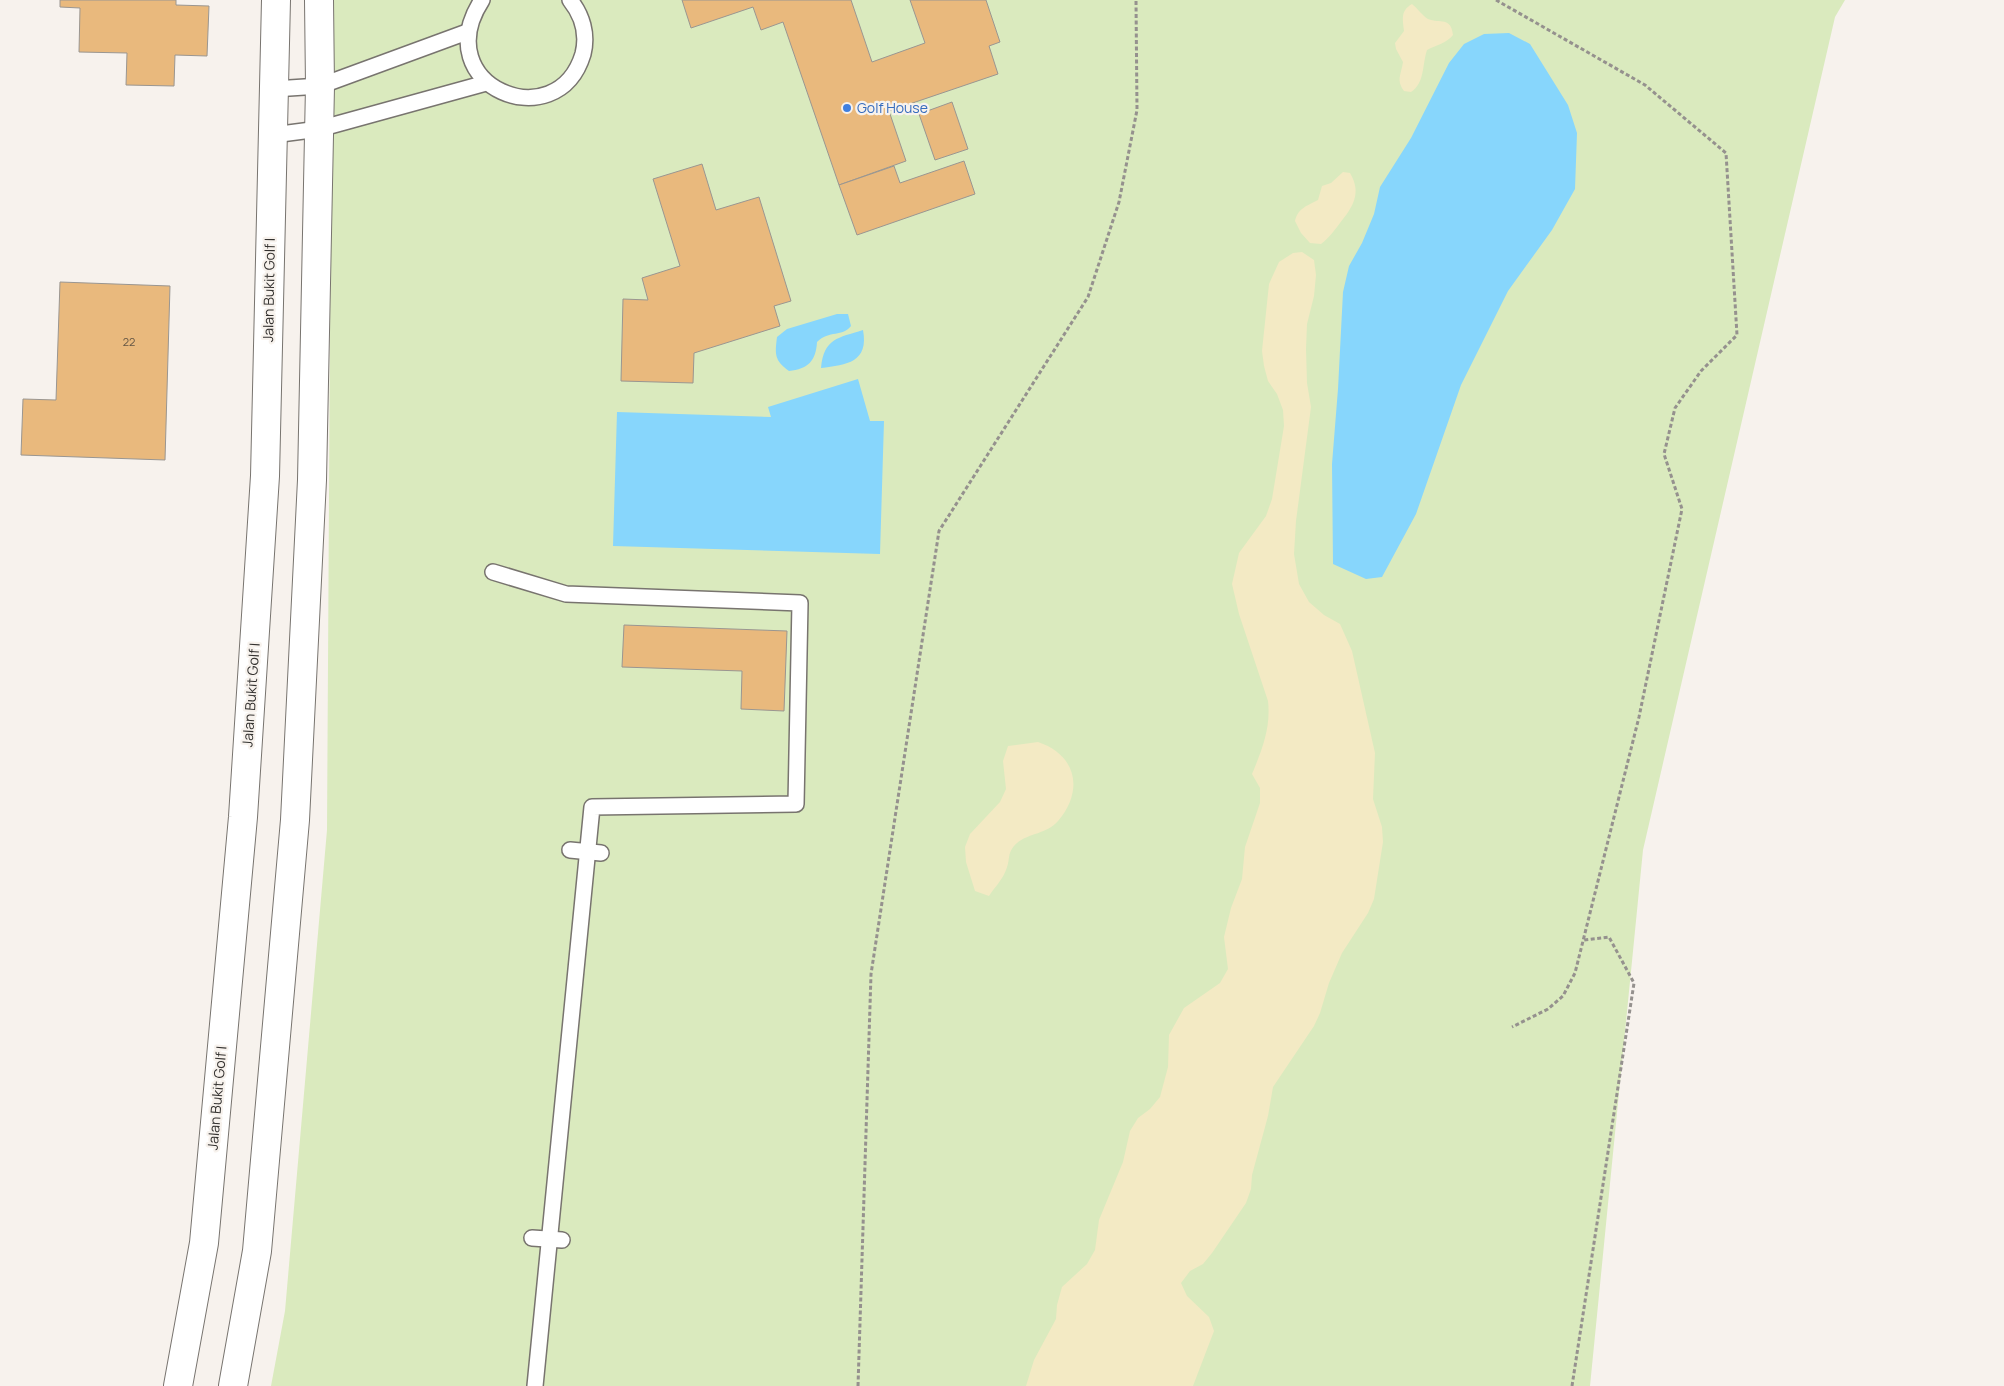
<svg xmlns="http://www.w3.org/2000/svg" width="2004" height="1386" viewBox="0 0 2004 1386" font-family="Manrope,sans-serif">
<style>
.green{fill:#daeabe}
.sand{fill:#f3eac4}
.water{fill:#87d6fc}
.building{fill:#e9b97d;stroke:#9a9691}
.lines{fill:none;stroke-linecap:round;stroke-linejoin:round}
.service-casing{stroke:#78746f;stroke-width:18}
.minor-casing{stroke:#78746f;stroke-width:30}
.path{stroke:#95918e;stroke-width:3;stroke-dasharray:4 2.5;stroke-linecap:butt}
.service{stroke:#fff;stroke-width:15}
.minor{stroke:#fff;stroke-width:28}
.shop-dot{fill:#3f7fe0;stroke:#f7f2ed;stroke-width:2}
.labels{text-anchor:middle;stroke-width:4.5;stroke-linejoin:round;paint-order:stroke}
.number-label{font-size:11px;fill:#615443}
.shop-label{font-size:14px;fill:#366cbe;stroke:#f7f2ed;text-anchor:start}
.street-label{font-size:14px;fill:#343230;stroke:#f7f2ed}
</style>
<rect width="100%" height="100%" fill="#f7f2ed"/>
<path class="green" d="M332 0H1845L1835 17 1643 850 1590 1386H271L285 1311 327 830Z"/>
<g class="sand">
<path d="M1412 4C1417 8 1423 16 1428 19 1440 24 1451 16 1453 35 1447 43 1436 45 1427 50 1422 65 1425 83 1411 92L1404 91C1396 80 1401 75 1403 62L1396 49 1395 43 1404 31C1403 19 1400 11 1412 4Z"/>
<path d="M1343 172 1350 173C1362 193 1353 207 1340 223 1334 231 1329 238 1321 244L1310 243 1301 233 1295 221C1298 208 1307 206 1318 200L1322 186 1331 183Z"/>
<path d="M1302 252 1314 260 1316 275 1314 296 1307 324 1306 349 1307 383 1311 407 1296 521 1294 554 1299 584 1309 602 1324 615 1340 624 1352 651 1375 753 1373 799 1382 827 1383 842 1374 899 1368 913 1342 953 1329 983 1320 1013 1314 1026 1273 1087 1268 1116 1252 1175 1251 1189 1246 1203 1212 1253 1203 1264 1190 1271 1181 1283 1187 1296 1209 1317 1214 1331 1193 1386H1026L1034 1360 1056 1319 1057 1305 1062 1287 1087 1264 1095 1250 1099 1220 1123 1162 1130 1131 1138 1118 1150 1109 1160 1097 1168 1067 1169 1035 1184 1008 1220 983 1228 969 1224 937 1231 908 1242 879 1245 847 1260 803V788L1252 774C1262 750 1271 728 1268 701L1239 614 1232 584 1239 553 1266 516 1272 499 1284 426 1283 410 1277 394 1268 381 1264 366 1262 351 1269 284 1279 262 1293 253Z"/>
<path d="M1038 742C1077 755 1084 791 1058 821 1047 834 1029 833 1017 843 1006 853 1011 859 1006 870 1003 879 994 888 989 896L975 891 966 862 965 847 970 834 1000 802 1006 789 1003 761 1008 746Z"/>
</g>
<g class="water">
<path d="M1509 33 1530 44 1568 105 1577 133 1575 189 1552 230 1508 291 1461 385 1416 514 1382 577 1366 579 1333 564 1332 464 1338 389 1343 292 1349 266 1362 243 1374 214 1380 187 1411 138 1449 63 1464 44 1484 34Z"/>
<path d="M837 314H848L851 326C843 337 829 330 817 342 816 361 808 369 789 371 774 360 775 354 777 337L787 329Z"/>
<path d="M863 330C869 362 847 365 821 368 824 338 838 338 863 330Z"/>
<path d="M858 379 870 421H884L880 554 613 546 617 412 771 417 768 407Z"/>
</g>
<g class="building">
<path d="M60 0H176V5L209 6 207 56 175 55 174 86 126 85 127 53 79 52 80 8 60 7Z"/>
<path d="M682 0H851L872 62 925 43 910 0H986L1000 42 989 46 998 74 889 111 906 161 839 185 783 22 761 30 753 7 691 28Z"/>
<path d="M952 102 968 149 935 160 919 114Z"/>
<path d="M964 161 975 194 857 235 839 185 894 166 900 183Z"/>
<path d="M702 164 716 210 759 197 791 301 774 306 780 326 694 353 693 383 621 381 623 299 648 300 642 278 680 266 653 179Z"/>
<path d="M60 282 170 286 165 460 21 455 23 399 56 400Z"/>
<path d="M624 625 787 631 784 711 741 709 742 671 622 667Z"/>
</g>
<g class="lines">
<g class="service-casing">
<g id="service">
<path d="M482 0C426 86 557 140 583 54 588 34 582 15 570 0"/>
<path d="M274 89 320 86 467 32"/>
<path d="M273 135 319 129 486 83"/>
<path d="M493 572 566 594 800 603 796 804 592 807 535 1386"/>
<path d="M570 850 601 853"/>
<path d="M532 1238 562 1240"/>
</g>
</g>
<g class="minor-casing">
<g id="minor">
<path d="M178 1386 204 1243 243 817 265 476 276 0"/>
<path d="M233 1386 257 1251 295 820 312 480 320 86 319 0"/>
</g>
</g>
<g class="path">
<path d="M1496 0 1645 85 1726 153 1737 335 1701 371 1675 408 1664 454 1682 509 1639 717 1575 973 1563 996 1548 1009 1512 1027"/>
<path d="M858 1386 871 974 939 531 1088 297 1119 202 1137 110 1136 0"/>
<path d="M1572 1386 1634 983 1609 937 1584 940"/>
</g>
<use href="#service" class="service"/>
<use href="#minor" class="minor"/>
</g>
<circle class="shop-dot" cx="847" cy="108" r="5"/>
<g class="labels">
<g class="number-label">
<text x="129" y="346">22</text>
</g>
<g class="shop-label">
<text x="857" y="113">Golf House</text>
</g>
<g class="street-label">
<text transform="translate(269 290) rotate(-89)" y="5">Jalan Bukit Golf I</text>
<text transform="translate(251 695) rotate(-86)" y="5">Jalan Bukit Golf I</text>
<text transform="translate(217 1098) rotate(-85)" y="5">Jalan Bukit Golf I</text>
</g>
</g>
</svg>
